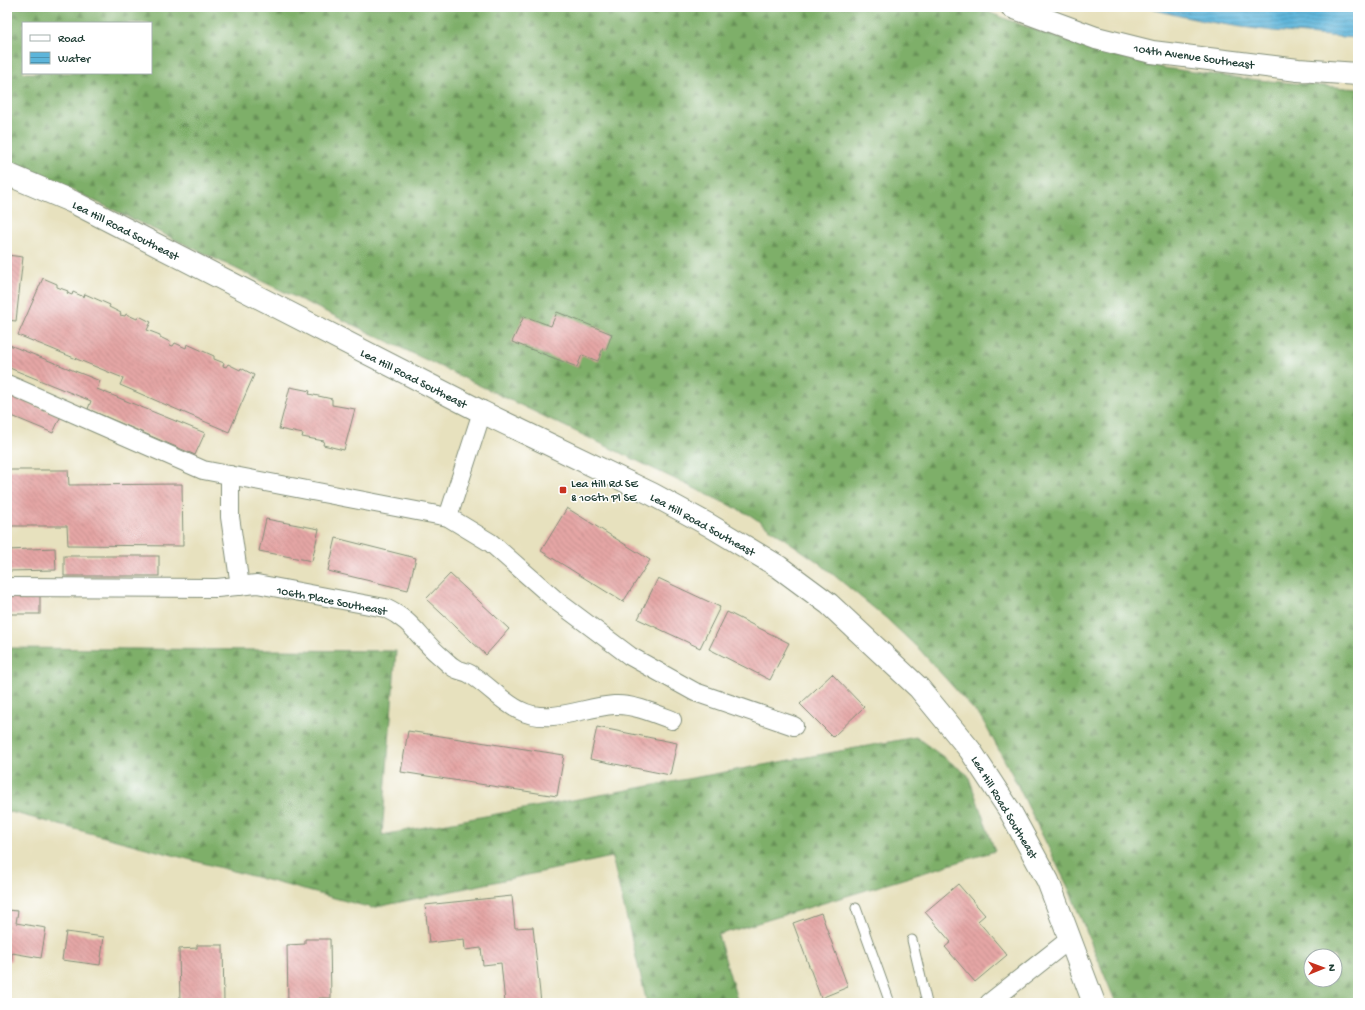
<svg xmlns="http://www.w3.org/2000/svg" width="1365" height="1010" viewBox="0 0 1365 1010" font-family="'Gochi Hand',sans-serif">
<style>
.forest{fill:url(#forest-firs);stroke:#4e764e;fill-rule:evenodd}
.water{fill:url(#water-rules);stroke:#3e7987}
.building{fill:url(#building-back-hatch)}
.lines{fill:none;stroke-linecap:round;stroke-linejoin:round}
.lane-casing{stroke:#838f79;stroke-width:11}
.street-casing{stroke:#838f79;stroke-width:20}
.secondary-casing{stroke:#838f79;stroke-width:24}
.lane{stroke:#fff;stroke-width:9}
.street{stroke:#fff;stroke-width:18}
.secondary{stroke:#fff;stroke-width:22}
.poi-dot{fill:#c8321e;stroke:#fff;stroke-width:1.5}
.labels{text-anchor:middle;stroke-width:3;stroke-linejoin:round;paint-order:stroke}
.street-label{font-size:12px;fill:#1f3d34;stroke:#fff}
.poi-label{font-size:12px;fill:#1f3d34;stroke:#fff;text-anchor:start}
</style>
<defs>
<pattern id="forest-firs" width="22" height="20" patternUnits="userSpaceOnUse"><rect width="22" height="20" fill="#7eaf69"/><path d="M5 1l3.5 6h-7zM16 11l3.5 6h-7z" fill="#679057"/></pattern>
<pattern id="water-rules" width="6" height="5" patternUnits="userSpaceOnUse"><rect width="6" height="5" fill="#5db5da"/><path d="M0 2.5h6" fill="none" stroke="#4c94b2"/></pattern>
<pattern id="building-back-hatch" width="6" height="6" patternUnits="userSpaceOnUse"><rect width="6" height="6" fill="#e5a6a5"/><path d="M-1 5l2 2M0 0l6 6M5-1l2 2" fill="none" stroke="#b98887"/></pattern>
</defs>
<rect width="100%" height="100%" fill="#fff"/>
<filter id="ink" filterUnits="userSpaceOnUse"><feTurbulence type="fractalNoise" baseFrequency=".025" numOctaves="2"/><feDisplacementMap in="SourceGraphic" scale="8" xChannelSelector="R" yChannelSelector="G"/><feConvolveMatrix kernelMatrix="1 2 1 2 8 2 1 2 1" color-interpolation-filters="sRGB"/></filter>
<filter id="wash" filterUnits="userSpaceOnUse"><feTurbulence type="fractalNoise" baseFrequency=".012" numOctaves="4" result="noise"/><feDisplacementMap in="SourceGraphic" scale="16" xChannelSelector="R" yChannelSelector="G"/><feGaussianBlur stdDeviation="0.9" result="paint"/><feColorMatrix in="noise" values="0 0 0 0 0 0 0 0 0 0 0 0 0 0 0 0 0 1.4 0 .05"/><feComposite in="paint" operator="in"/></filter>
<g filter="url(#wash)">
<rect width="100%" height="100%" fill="#e7e1be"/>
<g class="forest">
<path d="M7 7H975L1040 32 1093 49 1164 68 1247 79 1358 89V1003H1116L1068 887 1012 774 982 719 920 650 886 618 818 562 750 515 7 159ZM23 23H151V73H23ZM1311 956H1335V980H1311Z"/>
<path d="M7 648 396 651 382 835 916 737 968 775 995 851 718 935 738 1003H647L612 857 372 908 7 811Z"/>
</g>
<path class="water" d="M1145 7H1358V38C1286 33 1214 27 1145 7Z"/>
<g id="blocks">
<g class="building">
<path d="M7 255 23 257 16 321 7 320Z"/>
<path d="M43 278 57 284V287L68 291 67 293 72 295 73 292 84 297 85 294 110 305 109 307 121 313 120 315 125 316 126 314 137 319 139 316 151 322 147 330 160 335V337L170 342 169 345 173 346 175 343 186 348 187 344 214 356V359L224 363 223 366 226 367 228 364 240 370 241 368 254 375 229 432 120 385 123 378 18 335Z"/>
<path d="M557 312 612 334 606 350 603 348 598 361 582 355 577 367 512 342 524 316 551 326Z"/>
<path d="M7 344 100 381 97 389 205 433 195 455 88 409 91 401 7 367Z"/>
<path d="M290 387 310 391 309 394 332 399V405L355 409 344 450 323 445 324 441 302 437 303 434 279 429Z"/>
<path d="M7 394 61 416 53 433 7 414Z"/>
<path d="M7 470H68L69 485 182 484 183 546 68 545 67 526H7Z"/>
<path d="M567 508 650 560 623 602 541 551Z"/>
<path d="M266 519 319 529 312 561 259 551Z"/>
<path d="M336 538 416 558 408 590 328 571Z"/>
<path d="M55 548 56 570 7 571V550Z"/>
<rect x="64" y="556" width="95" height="20"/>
<path d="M450 574 509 629 486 655 426 599Z"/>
<path d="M658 578 720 607 700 648 638 619Z"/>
<rect x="7" y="594" width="33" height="20"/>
<path d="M727 612 789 643 770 680 709 649Z"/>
<path d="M832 674 864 707 833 737 800 704Z"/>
<path d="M597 727 677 743 670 775 590 759Z"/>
<path d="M408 731 564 755 557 796 401 772Z"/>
<path d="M958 884 985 915 978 921 1007 955 975 982 945 947 951 942 925 912Z"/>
<path d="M512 896 515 928 533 927 541 1003H505L501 963 483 965 481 948 465 950 464 939 429 943 425 905Z"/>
<path d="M7 910 18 911 16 923 46 928 41 958 12 953 11 961H7Z"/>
<path d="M821 913 848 987 821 998 793 923Z"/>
<path d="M66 932 104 937 100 965 62 960Z"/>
<path d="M305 939H330L331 998H319V1003H288L287 945 305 944Z"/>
<path d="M197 945H223L224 1003H180L179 949 197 948Z"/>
</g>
</g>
</g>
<g filter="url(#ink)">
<use href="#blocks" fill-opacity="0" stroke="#838f79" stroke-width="1"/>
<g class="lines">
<g class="lane-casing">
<g id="lane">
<path d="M856 908 890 1003"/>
<path d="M912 940 927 1003"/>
</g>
</g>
<g class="street-casing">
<g id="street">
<path d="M7 384 203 470 448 517 491 543 558 602 630 656 695 692 794 726"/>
<path d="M230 475V517L240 586"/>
<path d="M448 517 482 412"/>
<path d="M7 587 217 588 257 584 385 608C413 621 418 637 439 655 444 659 448 664 453 667 458 671 465 671 470 674 487 684 501 701 519 710 549 726 582 707 614 705 633 704 654 713 672 720"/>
<path d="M989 1003 1070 939"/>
</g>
</g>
<g class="secondary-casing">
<g id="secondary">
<path d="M1012 7 1096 38 1152 52 1298 70 1358 74"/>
<path d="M7 174 73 202 482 412 652 494 709 525 779 567 829 604 919 688 970 750 1010 811 1048 881 1094 1003"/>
</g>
</g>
<use href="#lane" class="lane"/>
<use href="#street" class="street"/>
<use href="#secondary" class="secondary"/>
</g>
</g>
<rect class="poi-dot" x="559" y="486" width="8" height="8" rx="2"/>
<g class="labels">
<g class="street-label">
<text transform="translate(1194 56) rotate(8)" y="4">104th Avenue Southeast</text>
<text transform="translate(126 230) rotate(27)" y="4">Lea Hill Road Southeast</text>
<text transform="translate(414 378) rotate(27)" y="4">Lea Hill Road Southeast</text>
<text transform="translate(703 524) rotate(29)" y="4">Lea Hill Road Southeast</text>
<text transform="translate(332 600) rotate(11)" y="4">106th Place Southeast</text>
<text transform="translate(1005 807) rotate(59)" y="4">Lea Hill Road Southeast</text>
</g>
<g class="poi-label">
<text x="571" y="487">Lea Hill Rd SE<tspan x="571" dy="14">&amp; 106th Pl SE</tspan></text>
</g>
</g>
<rect width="1365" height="1010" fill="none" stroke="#fff" stroke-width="24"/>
<rect x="22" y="22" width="130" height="52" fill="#ffffff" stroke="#a5b1ae"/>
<rect x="30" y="35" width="20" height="6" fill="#ffffff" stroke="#a5b1ae"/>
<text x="58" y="42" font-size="12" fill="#1f3d34">Road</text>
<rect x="30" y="52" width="20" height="12" fill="url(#water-rules)" stroke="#a5b1ae"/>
<text x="58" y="62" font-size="12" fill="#1f3d34">Water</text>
<g transform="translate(1323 968) rotate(89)"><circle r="19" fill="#ffffff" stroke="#a5b1ae"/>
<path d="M0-3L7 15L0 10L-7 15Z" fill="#c8321e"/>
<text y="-6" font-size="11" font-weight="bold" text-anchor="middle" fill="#1f3d34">N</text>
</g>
</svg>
